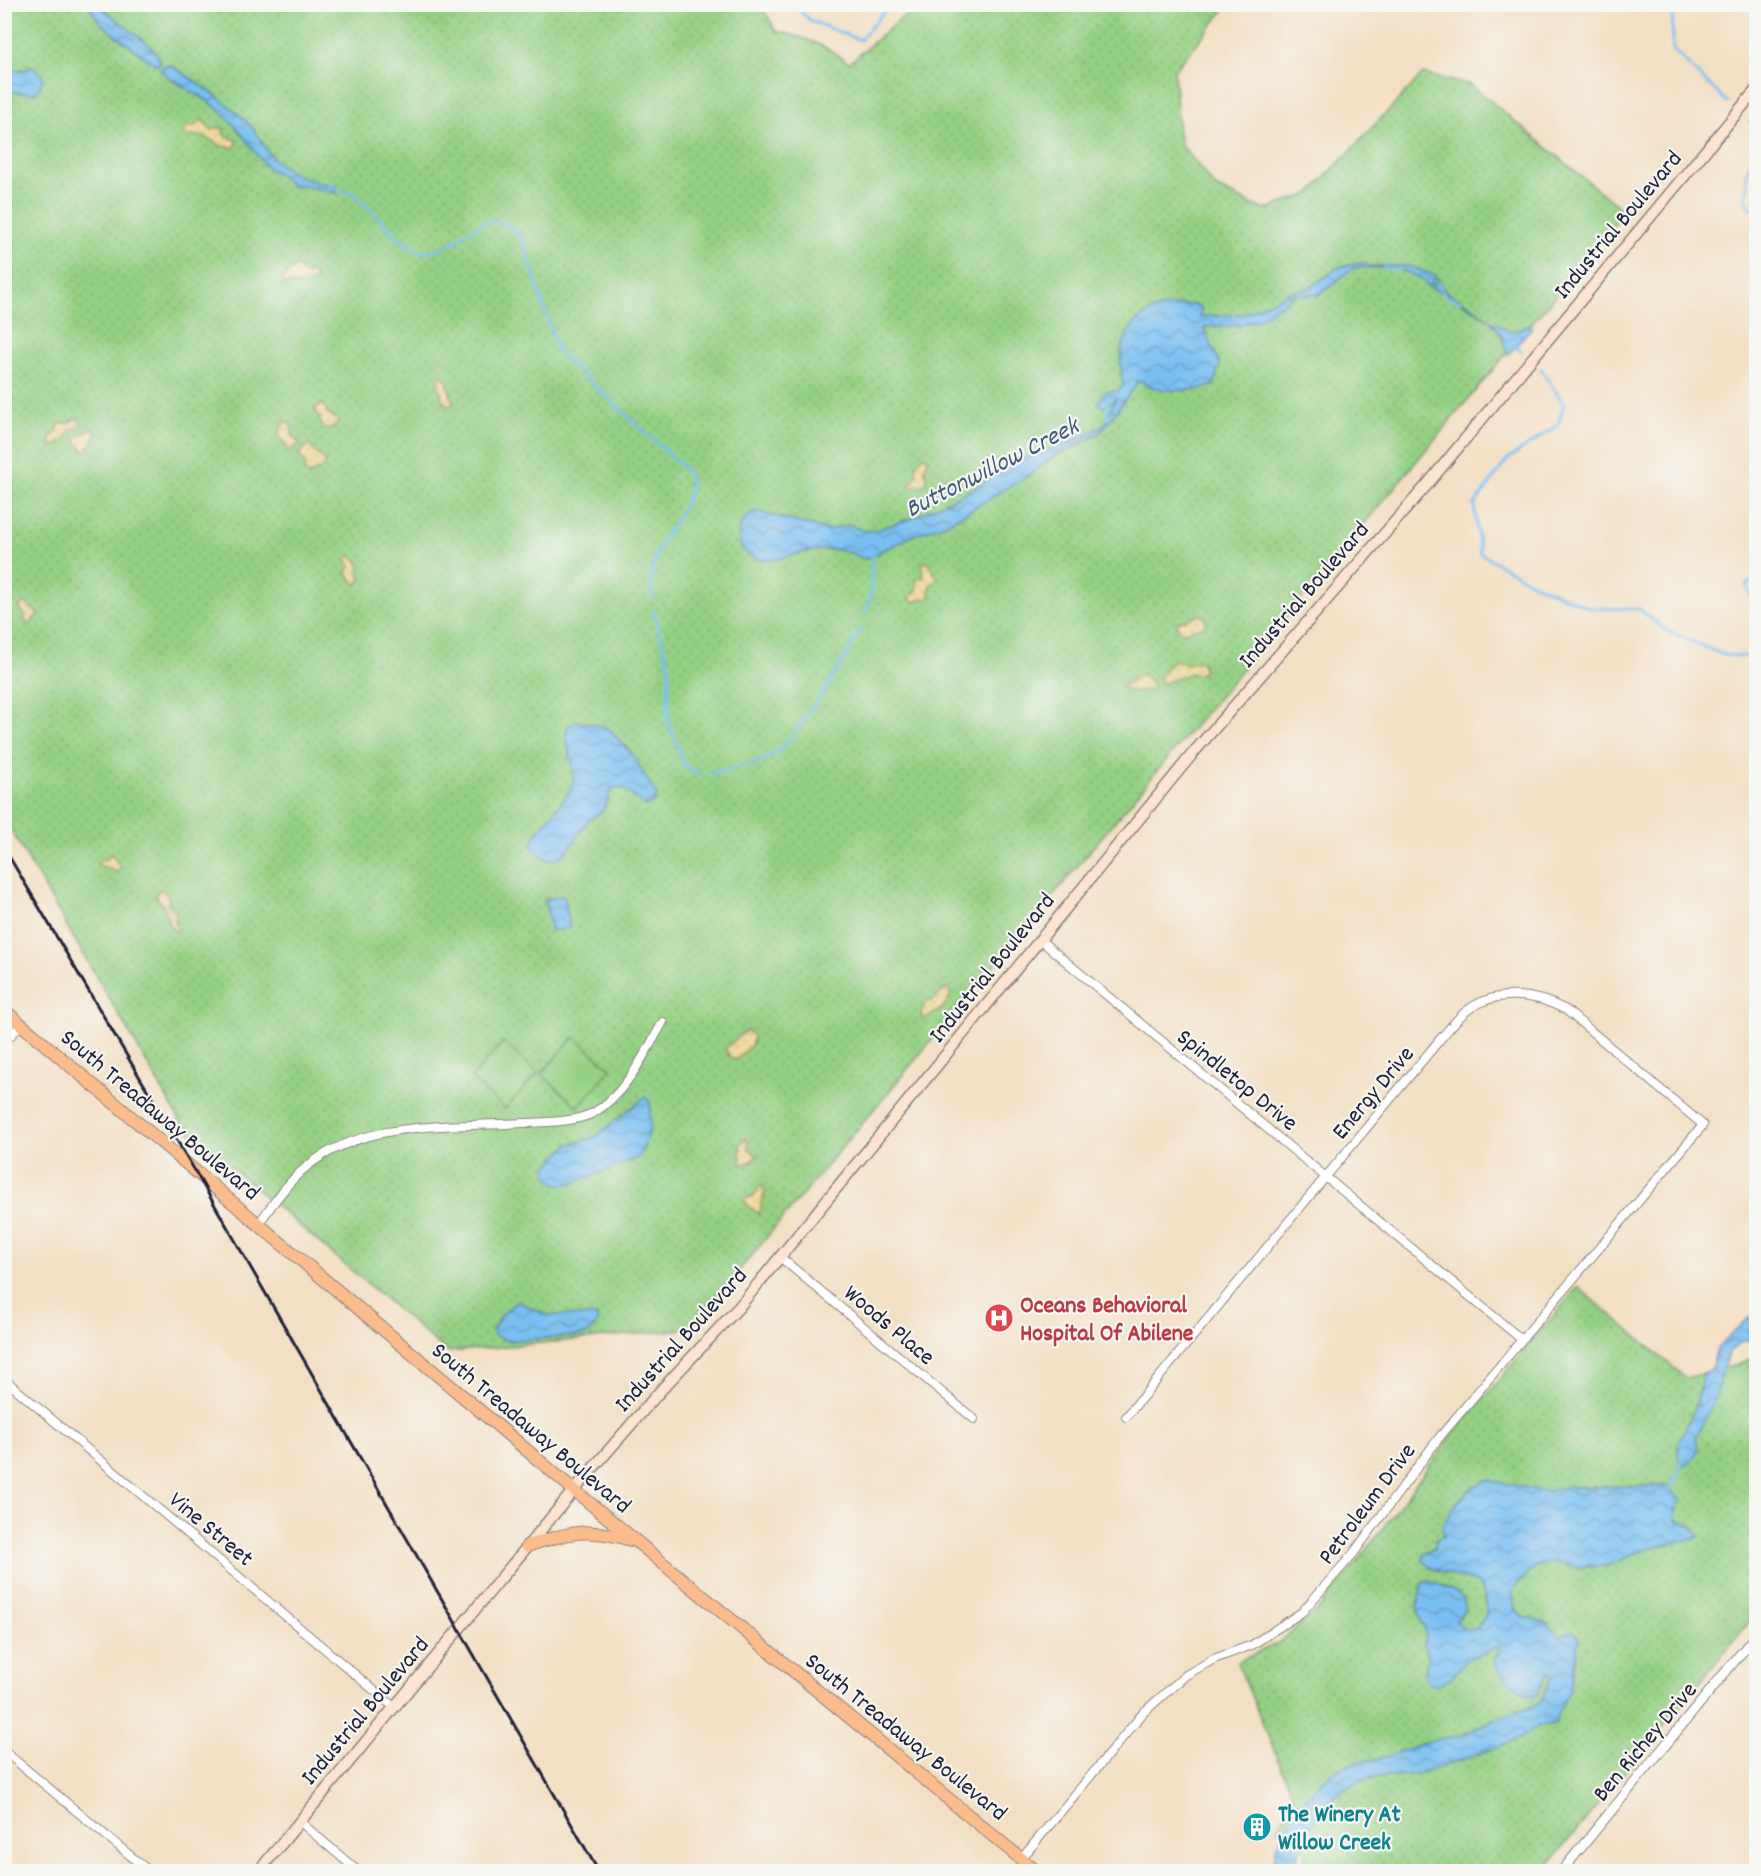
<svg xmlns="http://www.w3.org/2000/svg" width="1761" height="1876" viewBox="0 0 1761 1876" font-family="Dekko,sans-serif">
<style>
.grass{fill:url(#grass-dots);stroke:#5c7960;stroke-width:1.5}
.sand{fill:url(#sand-dots);stroke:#887e6c;stroke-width:1.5}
.garden{fill:#95d084;stroke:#5c7960;stroke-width:1.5}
.water{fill:url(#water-waves);stroke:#4e7096;stroke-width:1.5}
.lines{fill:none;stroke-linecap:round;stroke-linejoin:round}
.stream{stroke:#7abff1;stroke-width:3}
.minor-casing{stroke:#8a807f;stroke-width:10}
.tertiary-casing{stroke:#8a807f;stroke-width:11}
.secondary-casing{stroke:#8a807f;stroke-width:13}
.primary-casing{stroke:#8a807f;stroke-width:14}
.minor{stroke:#fff;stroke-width:8}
.tertiary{stroke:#fff;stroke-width:9}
.secondary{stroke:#fde4d1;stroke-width:10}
.primary{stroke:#fabc8b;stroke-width:12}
.rail{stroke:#22223b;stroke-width:3}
.labels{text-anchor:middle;stroke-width:4.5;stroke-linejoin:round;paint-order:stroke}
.street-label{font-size:24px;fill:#22223b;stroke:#f6f6f2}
.health-label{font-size:24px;font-weight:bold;fill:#be3a42;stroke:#f6f6f2;text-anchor:start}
.culture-label{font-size:24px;font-weight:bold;fill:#0d838f;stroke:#f6f6f2;text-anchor:start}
.water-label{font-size:26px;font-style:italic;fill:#41597b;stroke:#f6f6f2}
</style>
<defs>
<pattern id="grass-dots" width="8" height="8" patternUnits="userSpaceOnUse" patternTransform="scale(1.5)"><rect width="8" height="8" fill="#95d084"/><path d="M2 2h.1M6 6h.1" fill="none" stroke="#80b273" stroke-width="1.8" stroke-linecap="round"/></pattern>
<pattern id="sand-dots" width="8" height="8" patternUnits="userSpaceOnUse" patternTransform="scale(1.5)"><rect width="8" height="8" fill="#eeda9e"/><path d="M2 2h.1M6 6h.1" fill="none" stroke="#ccbb89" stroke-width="1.8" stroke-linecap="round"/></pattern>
<pattern id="water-waves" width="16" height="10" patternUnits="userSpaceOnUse" patternTransform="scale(1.5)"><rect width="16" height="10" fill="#7abff1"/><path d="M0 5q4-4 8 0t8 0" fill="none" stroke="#649bc4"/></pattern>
</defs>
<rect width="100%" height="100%" fill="#f6f6f2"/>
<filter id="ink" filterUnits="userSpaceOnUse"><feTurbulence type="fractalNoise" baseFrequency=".0167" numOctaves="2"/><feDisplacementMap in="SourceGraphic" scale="12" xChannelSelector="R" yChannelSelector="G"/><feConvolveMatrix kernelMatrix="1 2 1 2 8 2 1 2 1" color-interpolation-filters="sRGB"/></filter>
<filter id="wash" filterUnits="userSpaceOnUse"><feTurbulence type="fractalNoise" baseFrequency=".008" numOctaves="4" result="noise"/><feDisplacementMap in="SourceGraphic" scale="24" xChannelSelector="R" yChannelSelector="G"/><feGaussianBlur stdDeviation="1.35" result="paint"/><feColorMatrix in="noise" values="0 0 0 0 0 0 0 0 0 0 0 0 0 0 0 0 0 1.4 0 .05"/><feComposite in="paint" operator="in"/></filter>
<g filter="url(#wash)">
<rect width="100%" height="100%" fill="#f3dfc3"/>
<g class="grass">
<path d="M4 5H761L776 31C804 37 826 45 849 63L917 5H1225V9L1174 71 1180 143 1215 187 1264 210 1309 194 1423 74 1471 85 1625 212 690 1329 447 1352 184 1127 5 820Z"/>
<path d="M1578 1287 1686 1378 1738 1365 1756 1356V1614L1543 1871H1302L1306 1851 1277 1829 1294 1798 1237 1662 1278 1643 1318 1610 1359 1560 1453 1434Z"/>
</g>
<g class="sand">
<path d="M203 120 211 130 222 127 224 135 237 141 235 148 222 146 203 136H186L184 131 186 126 194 127Z"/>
<path d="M296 266 304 274H314L316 280 306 284H282L283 278Z"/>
<path d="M441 375 447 381 453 403 448 407 442 399 438 379Z"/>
<path d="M323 404 328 414 338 419 336 425 328 429 323 428 315 408Z"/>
<path d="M75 418H78L81 425 69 432 66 439 55 446 51 444 50 437 57 432 59 424 69 423Z"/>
<path d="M285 421 291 425 292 435 300 443 290 452 278 434Z"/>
<path d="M94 428 96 435 87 451H84L74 438Z"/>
<path d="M308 445 326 462 324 467 310 475 305 471V463L299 455Z"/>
<path d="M925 456 929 459 924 469 927 477 925 484 914 487 910 484 917 475C914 466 916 461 925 456Z"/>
<path d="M350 555 359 562 360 580 357 585 347 574 350 565 346 560Z"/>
<path d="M925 562 929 563 938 579 930 585V597L913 602 909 598 917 591 916 580 924 577 922 565Z"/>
<path d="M24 602 38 614 30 624 26 623 24 614 19 607Z"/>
<path d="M1200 615 1205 617V626L1185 632 1177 630V622Z"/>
<path d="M1174 660 1187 664 1201 661 1204 669 1199 674 1190 673 1163 684 1159 677Z"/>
<path d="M1140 675 1153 682 1151 690 1129 691 1122 687Z"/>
<path d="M111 853 121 868 117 872 97 864 101 859 106 860Z"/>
<path d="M161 889 169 896 168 905 177 913 175 920 178 930 175 931 170 926 163 904 155 895Z"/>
<path d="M947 988 951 994 943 1008 923 1020 921 1014 926 1002 933 1000Z"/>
<path d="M747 1030 753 1036 752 1044 737 1059H732L726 1052 727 1047Z"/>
<path d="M745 1138 749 1142 748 1149 757 1155 750 1162 741 1165 740 1145Z"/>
<path d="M760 1185 765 1191 759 1214 744 1202 746 1198 754 1196Z"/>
</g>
<g class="garden">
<path d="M574 1037 611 1069 578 1107 541 1074Z"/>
<path d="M503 1042 538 1073 505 1109 471 1078Z"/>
</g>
<g class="water">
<path d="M88 5H101C113 22 157 43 160 62L158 65C152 64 104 27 99 21 95 16 92 10 88 5Z"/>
<path d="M170 65C197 82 224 99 247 122 258 132 262 145 271 156 287 174 313 184 337 185V193L302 185 292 187C286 175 272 174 264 164 248 144 233 119 212 104 195 92 176 85 160 70L161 67Z"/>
<path d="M30 66 35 67 43 77 40 88 35 93 5 92V70H26Z"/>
<path d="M1362 263 1370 266H1408L1436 276 1429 288 1424 280 1398 268H1353L1319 295H1295L1261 318 1237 326 1206 327 1204 329 1220 364 1214 385C1201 392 1152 393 1142 381L1138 382 1101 432 1073 448 1058 453 1028 476 950 522 912 536 866 559C858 557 852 553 845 551 835 548 822 550 812 551 798 552 774 562 762 560 734 555 730 524 755 511L827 530 850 525 864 531 877 530 912 518 975 488 1022 458 1044 453 1087 435 1104 424 1116 398 1104 408 1098 403 1105 392 1118 391 1123 385C1114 339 1133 307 1181 305 1189 305 1197 303 1202 309L1199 317 1243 314 1294 291 1309 288 1339 267Z"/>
<path d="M1438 278C1440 282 1443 288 1446 291 1451 296 1506 331 1510 331 1517 332 1522 328 1528 325L1532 327 1509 354C1503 348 1505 340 1500 333 1488 314 1454 293 1432 289Z"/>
<path d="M577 721 608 728 632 754 657 796 653 803 646 806 624 789 616 787C606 793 609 802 603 810 599 815 592 817 588 821 573 841 558 880 532 847 533 828 565 806 572 785 577 770 567 748 566 734L567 727Z"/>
<path d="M564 896 570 928 551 931 545 899Z"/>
<path d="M645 1097 650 1101V1128L640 1156C633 1161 571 1185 563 1185 556 1185 551 1181 547 1176V1167L568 1145 595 1137Z"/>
<path d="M517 1301 547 1315 596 1316 598 1322 588 1334 578 1336 507 1341 495 1336 492 1330 501 1316Z"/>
<path d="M1749 1318H1756V1340L1742 1341 1728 1353 1714 1401 1696 1437 1698 1450 1691 1463 1684 1465 1678 1457V1444L1696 1406 1702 1377 1711 1369 1718 1347Z"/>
<path d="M1487 1480 1544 1491 1565 1487 1667 1486 1680 1500 1676 1508V1520L1691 1525 1699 1537 1647 1549 1607 1566 1577 1567 1553 1562 1535 1567 1512 1590 1515 1609 1524 1617 1547 1623 1560 1637 1573 1631 1579 1637 1570 1690 1558 1711 1556 1722C1550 1727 1546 1723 1539 1726 1532 1729 1525 1737 1516 1740 1486 1752 1456 1761 1425 1772 1413 1776 1397 1775 1385 1776 1328 1782 1307 1823 1294 1871H1273L1277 1845 1296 1812 1320 1782 1336 1770 1358 1762 1386 1757 1429 1741 1463 1735 1496 1718 1533 1706 1541 1701 1552 1677 1548 1673 1536 1696C1521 1696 1497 1673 1494 1659L1501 1649 1498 1647 1466 1660 1452 1678 1438 1685 1429 1684 1424 1677 1428 1659 1424 1645 1426 1634 1417 1607 1422 1583 1428 1580 1456 1592 1464 1599 1465 1609 1456 1621 1465 1630 1476 1629C1491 1615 1488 1600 1478 1583L1431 1568 1423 1561 1424 1554 1435 1548V1540L1444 1536 1442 1527C1452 1506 1465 1489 1487 1480Z"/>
</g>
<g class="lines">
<g class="stream">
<path d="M794 4 809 20 860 40 890 4"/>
<path d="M1672 4 1673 50 1728 103"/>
<path d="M1750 121 1756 129"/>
<path d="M1756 151 1747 172 1746 202 1756 212"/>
<path d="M335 189C343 191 354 193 360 199 377 213 404 253 427 252 466 250 480 194 523 239L558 352 687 471C700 496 667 528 658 551 652 566 650 581 652 597"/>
<path d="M1384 268 1401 269"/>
<path d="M1442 291 1448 297 1460 301"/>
<path d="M1513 344 1521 351"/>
<path d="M1541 369 1564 404 1558 425 1507 460 1474 505 1480 553 1528 581 1590 608 1639 609 1667 631 1724 655 1756 657"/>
<path d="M1107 402 1108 419"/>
<path d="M1756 582 1746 584 1756 612"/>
<path d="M654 612 669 666 668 720 684 764 694 773H700"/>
<path d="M865 613 871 595 872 554"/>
<path d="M711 773C726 772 764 762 776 753 795 738 852 651 860 628"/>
<path d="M1670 1490 1683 1460"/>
</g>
</g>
</g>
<g filter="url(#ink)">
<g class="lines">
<g class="minor-casing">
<g id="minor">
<path d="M1040 940 1521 1339"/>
<path d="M4 1043 21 1024"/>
<path d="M259 1223C273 1204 287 1183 305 1168 365 1118 451 1128 523 1123 545 1122 575 1123 595 1112 626 1093 645 1053 663 1022"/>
<path d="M780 1257 974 1419"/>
<path d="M4 1379 395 1708"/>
<path d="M4 1751 150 1872"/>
<path d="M299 1821 359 1872"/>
<path d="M1022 1858 1144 1712 1186 1675 1214 1659 1252 1645 1302 1612 1353 1554 1438 1439 1703 1125 1566 1010C1534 993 1494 988 1464 1013 1456 1020 1449 1029 1442 1037L1126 1417"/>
</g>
</g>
<g class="tertiary-casing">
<path id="tertiary" d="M1561 1872 1756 1635"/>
</g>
<g class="secondary-casing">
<path id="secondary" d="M258 1872 574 1490 662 1389 739 1307 1194 752 1426 486 1756 90"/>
</g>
<g class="primary-casing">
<g id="primary">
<path d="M4 1010 574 1490 1037 1872"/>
<path d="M527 1546C569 1532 588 1527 631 1540"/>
</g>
</g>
<use href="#minor" class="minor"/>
<use href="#tertiary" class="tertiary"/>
<use href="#secondary" class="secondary"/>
<use href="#primary" class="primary"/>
<path class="rail" d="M4 848 191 1164 599 1872"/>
</g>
</g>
<defs>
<g id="hospital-disc" transform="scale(1.5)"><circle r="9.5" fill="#e0444e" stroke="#f6f6f2"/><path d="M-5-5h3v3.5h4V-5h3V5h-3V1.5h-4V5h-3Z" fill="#fff"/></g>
<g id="building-disc" transform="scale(1.5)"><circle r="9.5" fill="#0f9aa8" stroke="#f6f6f2"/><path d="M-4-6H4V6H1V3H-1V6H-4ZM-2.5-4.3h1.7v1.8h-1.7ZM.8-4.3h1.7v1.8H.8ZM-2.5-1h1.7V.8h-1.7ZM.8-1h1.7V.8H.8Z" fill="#fff"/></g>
</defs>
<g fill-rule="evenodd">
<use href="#hospital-disc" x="999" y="1318"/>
<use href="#building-disc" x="1257" y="1827"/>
</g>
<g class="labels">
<g class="street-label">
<text transform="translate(1617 224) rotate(-50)" y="8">Industrial Boulevard</text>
<text transform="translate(1303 594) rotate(-49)" y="8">Industrial Boulevard</text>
<text transform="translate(991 967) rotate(-51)" y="8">Industrial Boulevard</text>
<text transform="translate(1238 1079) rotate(39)" y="8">Spindletop Drive</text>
<text transform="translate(1372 1092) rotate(-50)" y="8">Energy Drive</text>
<text transform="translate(161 1114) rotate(40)" y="8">South Treadaway Boulevard</text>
<text transform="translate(890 1324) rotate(40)" y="8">Woods Place</text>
<text transform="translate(680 1339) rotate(-48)" y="8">Industrial Boulevard</text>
<text transform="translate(532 1427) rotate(40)" y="8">South Treadaway Boulevard</text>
<text transform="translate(1366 1503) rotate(-53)" y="8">Petroleum Drive</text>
<text transform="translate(212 1528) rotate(40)" y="8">Vine Street</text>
<text transform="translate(364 1710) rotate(-50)" y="8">Industrial Boulevard</text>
<text transform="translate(907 1736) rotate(39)" y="8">South Treadaway Boulevard</text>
<text transform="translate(1644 1741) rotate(-50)" y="8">Ben Richey Drive</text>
</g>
<g class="health-label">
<text x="1020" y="1312">Oceans Behavioral<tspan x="1020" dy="28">Hospital Of Abilene</tspan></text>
</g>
<g class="culture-label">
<text x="1278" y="1821">The Winery At<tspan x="1278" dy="28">Willow Creek</tspan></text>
</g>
<g class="water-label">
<text transform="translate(991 466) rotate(-27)" y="9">Buttonwillow Creek</text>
</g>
</g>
<rect width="1761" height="1876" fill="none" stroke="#f6f6f2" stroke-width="24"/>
</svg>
